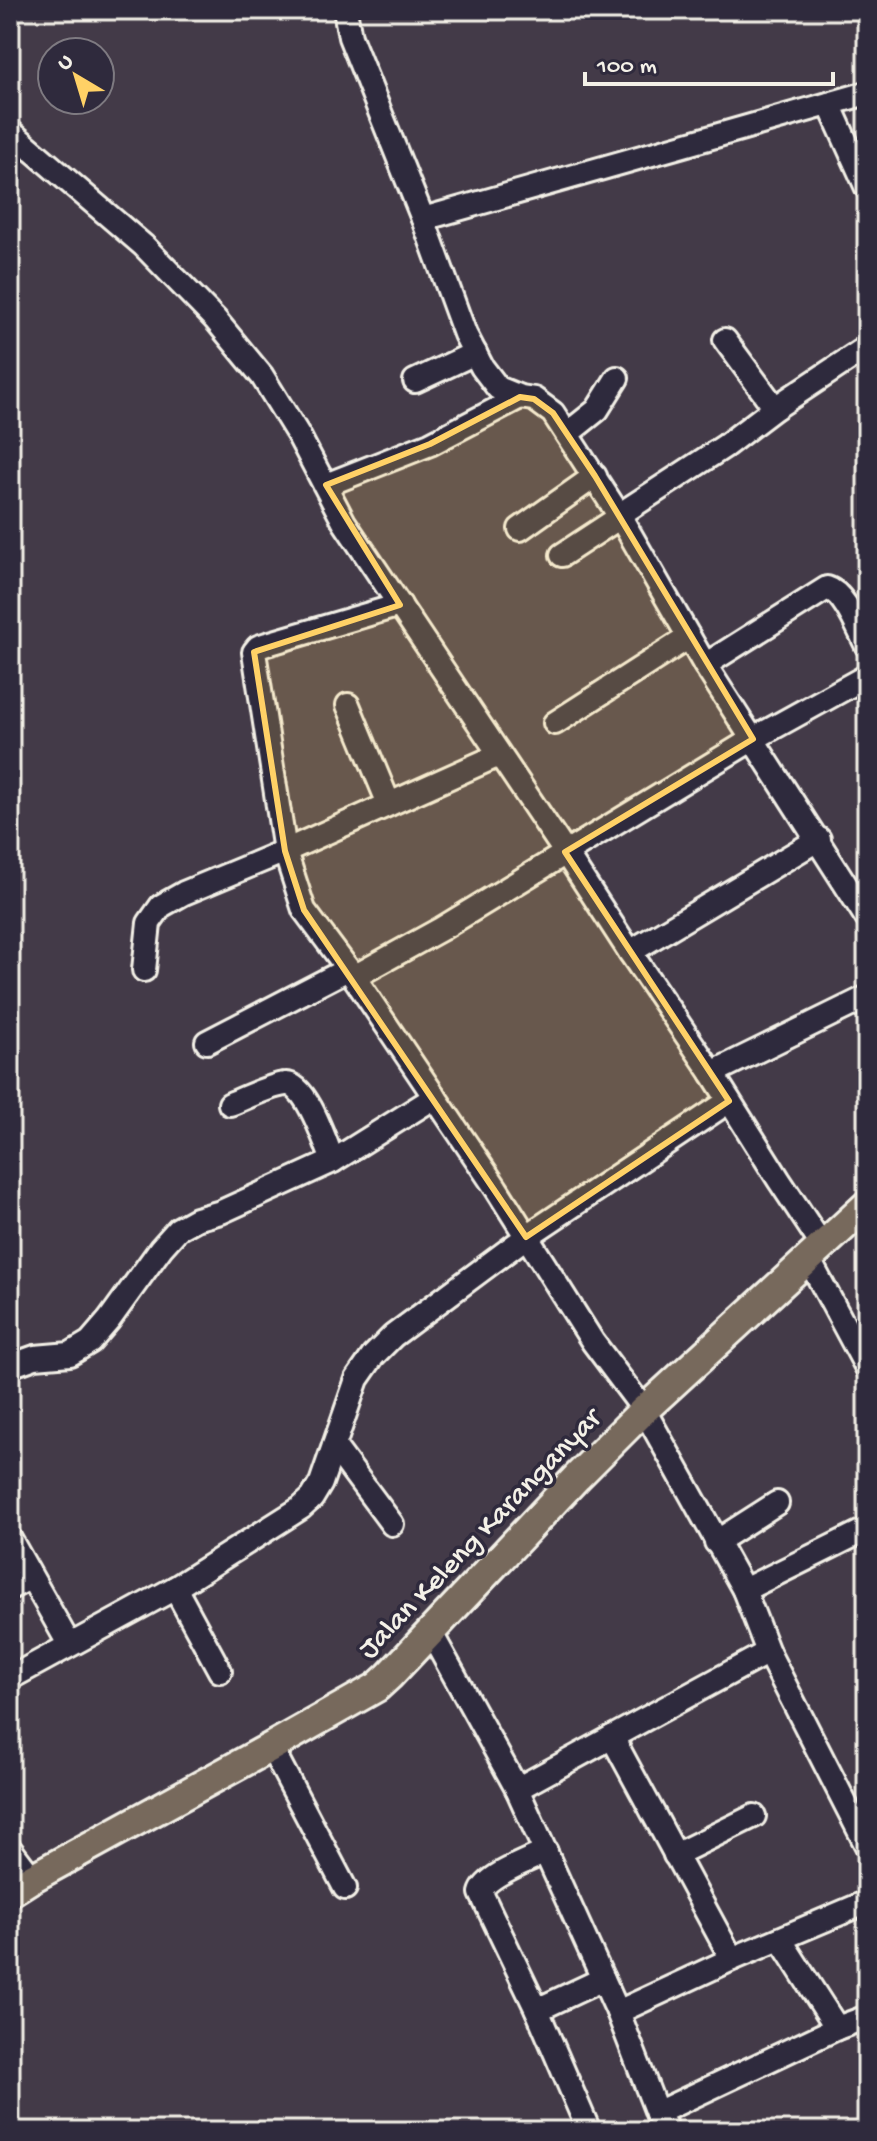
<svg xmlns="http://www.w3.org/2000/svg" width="877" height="2141" viewBox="0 0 877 2141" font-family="'Gochi Hand',sans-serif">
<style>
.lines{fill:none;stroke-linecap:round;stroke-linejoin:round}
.minor-casing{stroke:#f4f1e8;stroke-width:28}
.major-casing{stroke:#f4f1e8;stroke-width:34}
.minor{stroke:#2f2a3d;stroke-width:22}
.major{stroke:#77695c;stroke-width:28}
.marked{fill:#ffd166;fill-opacity:0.2;stroke:#ffd166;stroke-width:6;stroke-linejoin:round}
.labels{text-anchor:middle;stroke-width:7;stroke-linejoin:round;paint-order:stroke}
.street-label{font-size:30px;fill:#f4f1e8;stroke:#2f2a3d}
</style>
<rect width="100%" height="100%" fill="#433a48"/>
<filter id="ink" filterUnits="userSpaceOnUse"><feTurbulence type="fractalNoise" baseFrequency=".0125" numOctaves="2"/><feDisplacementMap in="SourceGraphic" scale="16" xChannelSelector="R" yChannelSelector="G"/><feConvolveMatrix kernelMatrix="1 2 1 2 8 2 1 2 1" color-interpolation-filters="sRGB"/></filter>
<g filter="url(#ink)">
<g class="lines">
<g class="minor-casing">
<g id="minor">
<path d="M345 10 350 37 423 219 465 334 482 367 498 388 520 397 534 399 553 413 619 515 705 665 867 918"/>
<path d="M829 104 867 188"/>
<path d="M10 131 144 246 215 319 262 376 299 436 344 522 565 852 630 952 712 1073 779 1180 822 1245"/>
<path d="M423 219 867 93"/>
<path d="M725 340 775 408"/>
<path d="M415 381 475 353"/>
<path d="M567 434 597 410 617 378"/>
<path d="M326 485 430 444 520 397"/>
<path d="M619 515 725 446 775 408 867 347"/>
<path d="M520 529 595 476"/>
<path d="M562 555 620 517"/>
<path d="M400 605 267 644 258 647 254 652 285 851 304 910 354 977 496 1188 593 1342 644 1410 744 1590 768 1652 867 1846"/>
<path d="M705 665 827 588C845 593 858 629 867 646"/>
<path d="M348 705 389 804"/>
<path d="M555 723 689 637"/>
<path d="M630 952 819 839"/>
<path d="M144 970 149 923 161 906 184 893 285 851 499 755"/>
<path d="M354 977 441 929 753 739 867 676"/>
<path d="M207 1042 348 969"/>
<path d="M712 1073 867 997"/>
<path d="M230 1104C246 1098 268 1086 285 1084 306 1081 326 1144 333 1161"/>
<path d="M808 1258 867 1368"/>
<path d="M10 1366 35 1357 70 1354 90 1342 109 1320 161 1248 178 1229 196 1219 221 1212 333 1161 435 1097"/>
<path d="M334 1446 392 1524"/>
<path d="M10 1539 69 1644"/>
<path d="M716 1542 777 1503"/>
<path d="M10 1588 30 1578"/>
<path d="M175 1588 220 1671"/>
<path d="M744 1590 867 1529"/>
<path d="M431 1633 517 1789 618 2012 657 2113 668 2131"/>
<path d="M10 1678 175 1588 301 1508 312 1498 321 1483 357 1379 373 1356 393 1336 526 1237 729 1101"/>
<path d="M612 1737 732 1959"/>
<path d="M271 1747 345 1888"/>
<path d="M517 1789 768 1652"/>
<path d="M10 1849 32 1878"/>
<path d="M546 1852C529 1860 485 1876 481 1893L537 2010 589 2131"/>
<path d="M675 1855 754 1816"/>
<path d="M780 1939 837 2028"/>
<path d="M537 2010 603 1979"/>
<path d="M618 2012 732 1959 867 1902"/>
<path d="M657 2113 837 2028 867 2017"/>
</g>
</g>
<g class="major-casing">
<path id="major" d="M10 1892 32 1878 271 1747 377 1687 389 1676 577 1477 644 1410 867 1205"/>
</g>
<use href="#minor" class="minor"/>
<use href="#major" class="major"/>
</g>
</g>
<path class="marked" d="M520 397 534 399 553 413 595 476 753 739 565 852 729 1101 526 1237 304 910 285 851 254 652 400 605 326 485 430 444Z"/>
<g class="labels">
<g class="street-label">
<text transform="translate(478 1532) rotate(-46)" y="10">Jalan Keleng Karanganyar</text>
</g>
</g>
<rect width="877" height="2141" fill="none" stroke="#2f2a3d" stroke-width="40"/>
<rect x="20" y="20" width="837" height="2101" fill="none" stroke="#f4f1e8" stroke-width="3" filter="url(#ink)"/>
<g transform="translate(76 76) rotate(322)"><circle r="38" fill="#2f2a3d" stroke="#7e7a81" stroke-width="2"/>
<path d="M0-6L14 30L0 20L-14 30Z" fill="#ffd166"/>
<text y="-12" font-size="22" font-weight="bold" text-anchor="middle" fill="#f4f1e8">U</text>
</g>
<path d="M585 72v12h248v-12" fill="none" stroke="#f4f1e8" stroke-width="4"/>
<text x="597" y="72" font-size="24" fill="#f4f1e8" stroke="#2f2a3d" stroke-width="6" paint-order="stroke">100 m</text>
</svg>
